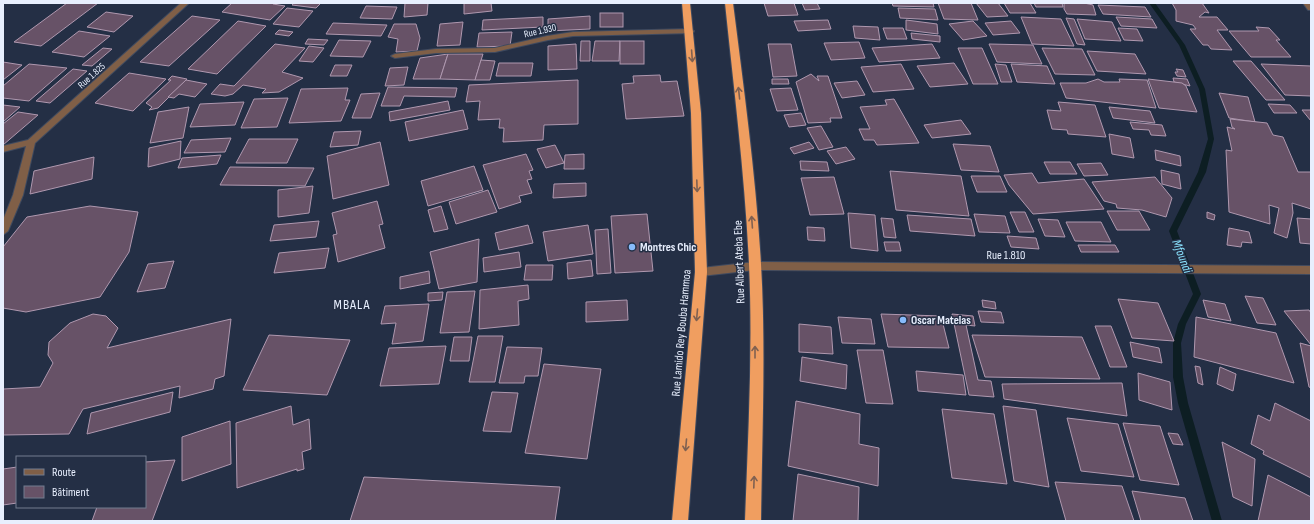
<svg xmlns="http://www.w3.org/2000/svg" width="1314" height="524" viewBox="0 0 1314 524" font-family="'Sofia Sans Condensed',sans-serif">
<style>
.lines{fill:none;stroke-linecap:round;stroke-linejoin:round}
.stream{fill:#0d1e23;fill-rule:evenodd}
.building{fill:#675267;stroke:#af98af}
.minor-casing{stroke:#3f4a5f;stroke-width:2}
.highway-casing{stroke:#3f4a5f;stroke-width:2}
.minor{fill:#805f47;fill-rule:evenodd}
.highway{fill:#f09e60;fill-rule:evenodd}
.oneway{stroke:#806151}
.poi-dot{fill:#87bbfb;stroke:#242f45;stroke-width:1.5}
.labels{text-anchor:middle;stroke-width:3;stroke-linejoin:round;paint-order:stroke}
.far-street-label{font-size:10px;fill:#e8effe;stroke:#242f45}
.poi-label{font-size:12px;font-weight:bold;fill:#e8effe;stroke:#242f45;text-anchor:start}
.street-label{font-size:12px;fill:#e8effe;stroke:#242f45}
.water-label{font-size:13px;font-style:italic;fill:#8ae2fe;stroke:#242f45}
.quarter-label{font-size:14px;letter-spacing:1px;fill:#e8effe;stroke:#242f45}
</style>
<rect width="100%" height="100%" fill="#242f45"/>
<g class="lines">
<path class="stream" d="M1149 3H1155L1185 45 1205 89 1214 139 1206 172 1177 231 1201 294 1186 324 1181 343 1183 377 1188 403 1222 521H1212L1178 403 1173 377V343L1178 324 1193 294 1169 231 1198 172 1208 139 1199 89 1179 45Z"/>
</g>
<g class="building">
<path d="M67 3H98L41 46 14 42Z"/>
<path d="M232 3H274L273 4 285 6 270 20 222 12Z"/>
<path d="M294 3H321L316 8 292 5Z"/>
<path d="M405 3H428L427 15 404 17Z"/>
<path d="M464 3H491L492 11 464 14Z"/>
<path d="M764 3H794L798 15 768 16Z"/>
<path d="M802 3H817L820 9 805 10Z"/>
<path d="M892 3H933L934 7 893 6Z"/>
<path d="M938 3H971L978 20 944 19Z"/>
<path d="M976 3H998L1008 16 987 17Z"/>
<path d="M1004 3H1030L1036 13H1010Z"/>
<path d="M1034 3H1062L1063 7H1036Z"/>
<path d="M1064 3H1084L1093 5 1096 15 1067 14 1064 9Z"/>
<path d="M1172 3H1202L1209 13 1205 12 1199 17H1217L1228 30H1217L1232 50 1211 49 1208 45H1203L1190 29H1196L1193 25 1176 21V10Z"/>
<path d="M1098 5 1145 7 1151 17 1103 14Z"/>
<path d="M366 6 397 7 392 19 360 18Z"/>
<path d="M287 8 313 11 299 27 273 24Z"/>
<path d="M898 8 935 9 938 20 900 18Z"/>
<path d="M106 12 133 16 114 32 87 27Z"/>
<rect x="600" y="13" width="23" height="14"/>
<path d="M192 16 220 20 169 66 140 62Z"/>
<path d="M590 16V29L548 31V19Z"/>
<path d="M543 17V27L482 30 483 20Z"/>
<path d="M1021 17 1061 19 1074 46 1032 44Z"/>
<path d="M1116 17 1152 19 1157 28 1121 26Z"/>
<path d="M1066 18 1074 19 1085 45 1077 44Z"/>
<path d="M1077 19 1112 22 1121 41 1085 39Z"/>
<path d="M828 20 831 29 798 31 794 21Z"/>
<path d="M906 20 937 24 938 34 906 30Z"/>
<path d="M238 21 266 26 217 74 188 69Z"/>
<path d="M973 21 987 36 963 40 949 24Z"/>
<path d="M1011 21 1020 33 993 35 985 23Z"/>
<path d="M463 22 460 45 437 46 440 24Z"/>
<path d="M333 23 387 25 381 36 326 34Z"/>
<path d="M394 24H416L420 38 417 51 396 52 398 39 388 37Z"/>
<path d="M853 26 878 27 880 40 855 38Z"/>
<path d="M1256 27 1269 28 1280 40H1276L1291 57H1251L1229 31H1259Z"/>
<path d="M883 28H903L907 39H887Z"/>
<path d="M1118 28 1137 29 1143 41 1124 40Z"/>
<path d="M279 30 293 32 289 36 275 34Z"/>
<path d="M79 31 110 36 84 57 52 52Z"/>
<path d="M512 32 510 46 477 47 479 33Z"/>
<path d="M911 33 940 36V42L912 39Z"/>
<path d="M308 39 328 40 324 45 305 44Z"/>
<path d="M339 40 371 41 363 57 330 56Z"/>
<path d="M581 41H590V61H580Z"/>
<path d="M595 41H620L619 61H592Z"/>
<rect x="620" y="41" width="24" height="23"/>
<path d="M859 42 865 58 831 60 824 43Z"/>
<path d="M275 44 305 48 282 72 303 78 279 92 262 93 266 89 243 85 233 94 225 96 211 94 220 84 234 86Z"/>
<path d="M576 44 577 69 548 70V46Z"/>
<path d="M768 44H791L797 76 773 77Z"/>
<path d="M932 44 940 58 879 62 872 48Z"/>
<path d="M989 44 1033 45 1042 64 997 62Z"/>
<path d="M309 46 324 48 313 62 299 61Z"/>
<path d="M103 48 112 49 92 66 82 65Z"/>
<path d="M958 48H982L998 84H973Z"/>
<path d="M1042 48 1082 49 1095 75 1055 74Z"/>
<path d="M1087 51 1135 54 1146 74 1097 71Z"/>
<path d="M448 54 440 79H413L420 58Z"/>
<path d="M448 54H483L475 80 440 79Z"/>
<path d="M481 60 495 61 490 80H475Z"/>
<path d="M1233 61H1251L1285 100H1266Z"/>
<path d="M3 62 22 65 3 80Z"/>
<path d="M499 63H533L531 76H496Z"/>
<path d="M954 63 968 84 930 87 917 66Z"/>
<path d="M29 64 67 68 29 101 3 98V86Z"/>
<path d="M901 64 914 89 873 92 861 67Z"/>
<path d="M995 64 1006 65 1012 82H1001Z"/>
<path d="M1011 64 1047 66 1055 84 1017 82Z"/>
<path d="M1261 64 1311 66V96L1285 95Z"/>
<path d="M335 65H352L347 76H330Z"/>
<path d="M408 67 404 85 385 86 390 68Z"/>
<path d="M73 69 87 71 50 103 36 101Z"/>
<path d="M1176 69 1183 70 1186 77 1177 76 1175 72H1178Z"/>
<path d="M129 73 166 79 133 111 95 103Z"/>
<path d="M811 74 819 81 817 76H828L842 118H830L831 122 808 123 796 82Z"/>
<path d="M660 75 661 82 677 81 684 116 626 119 622 84 634 83 633 76Z"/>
<path d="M172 76 187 79 158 108 149 110 152 107 146 103 171 80H168Z"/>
<path d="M1173 78 1187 79 1190 86 1174 82Z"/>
<path d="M772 79H788L789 84H772Z"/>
<path d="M1098 79 1104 82H1120L1119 79 1147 80 1156 108 1066 98 1060 83H1086Z"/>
<path d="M1148 79 1182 83 1186 86 1197 112 1159 108Z"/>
<path d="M186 80 207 84 195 97 179 94 174 98 168 97Z"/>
<path d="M578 80V124L544 125 543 140 503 142 504 128H499L500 119 478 120 480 101 466 102 469 85Z"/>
<path d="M857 81 865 95 842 98 834 83Z"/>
<path d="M388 87 457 88 455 97 404 96 400 106H381Z"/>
<path d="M348 88 345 100H350L341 121 289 123 301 89Z"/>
<path d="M791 88 798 110 777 111 770 89Z"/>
<path d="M380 93 371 118H352L361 94Z"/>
<path d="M1219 93 1248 97 1255 122 1229 118Z"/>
<path d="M288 98 277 127 241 128 254 99Z"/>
<path d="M894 99 919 143 877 145 874 140H864L859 129H870L860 107 887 105 885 100Z"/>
<path d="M448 101 450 110 390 121 389 112Z"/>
<path d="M244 102 235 125 190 127 200 104Z"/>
<path d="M1058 102 1095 105 1106 137 1068 134 1067 130 1052 129 1047 110 1061 111Z"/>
<path d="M1268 104 1290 105 1297 113H1274Z"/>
<path d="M3 105 20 107 3 122Z"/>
<path d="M189 107 183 138 150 143 158 112Z"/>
<path d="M1109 107 1150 111 1155 123 1113 118Z"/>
<path d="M463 110 468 129 409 141 405 122Z"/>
<path d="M1302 110H1311V121Z"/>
<path d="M18 112 38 115 3 145V124Z"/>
<path d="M801 113 806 125 789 127 784 115Z"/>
<path d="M1230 119 1267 123 1273 135 1283 137 1298 172H1311V209L1292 203 1293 213 1287 238 1274 233 1279 208 1269 205 1270 224 1229 212 1226 150 1232 151 1227 127 1235 129 1232 127Z"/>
<path d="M961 120 971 134 932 138 924 125Z"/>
<path d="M1130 122 1162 125 1166 136 1151 135 1149 130 1133 129Z"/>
<path d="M821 126 833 147 819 150 807 128Z"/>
<path d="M361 131 358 145 330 147 334 132Z"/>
<path d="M1109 134 1130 138 1134 158 1112 154Z"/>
<path d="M231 138 225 152 184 153 191 140Z"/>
<path d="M249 139H298L287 163H236Z"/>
<path d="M181 141 180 159 148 167 149 148Z"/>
<path d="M380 142 389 185 333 199 327 156Z"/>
<path d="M809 142 814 148 794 154 790 148Z"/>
<path d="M953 144 990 146 999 172 961 170Z"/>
<path d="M555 145 564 163 546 168 537 149Z"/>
<path d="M846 147 855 159 836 164 827 151Z"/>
<path d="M1155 150 1180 156 1181 166 1156 160Z"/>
<path d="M526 154 533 170 529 171 532 179 527 180 532 193 519 196 521 202 499 209 483 165Z"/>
<path d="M584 154V169H564L565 155Z"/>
<path d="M221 155 217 164 178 168 182 158Z"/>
<path d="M94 157 92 179 30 194 34 171Z"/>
<path d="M800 161 827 162 829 171 801 170Z"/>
<path d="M1044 162H1070L1077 174H1050Z"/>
<path d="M1101 163 1108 175 1084 176 1077 164Z"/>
<path d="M474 166 483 190 428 206 421 181Z"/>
<path d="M230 167 314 168 305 186 220 185Z"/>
<path d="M1161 170 1179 174 1181 189 1162 184Z"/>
<path d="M890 171 961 176 969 216 896 210Z"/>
<path d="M1032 173 1038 183 1084 179 1104 209 1033 214 1009 185 1004 175Z"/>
<path d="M971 176H1000L1007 192H977Z"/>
<path d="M834 177 844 214 810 215 801 178Z"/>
<path d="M1155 177 1172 198 1166 217 1142 210 1117 208 1116 204 1104 201 1092 182Z"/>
<path d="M586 183V196L553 198 554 184Z"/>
<path d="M313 186 309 213 278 217V190Z"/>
<path d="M488 190 497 212 456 224 449 202Z"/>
<path d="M377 201 383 224 379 225 385 248 338 262 333 235 337 234 332 213Z"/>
<path d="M90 206 138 212 129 252 100 297 26 312 3 308V247L27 217Z"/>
<path d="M441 206 448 229 434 232 428 210Z"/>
<path d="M1107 211H1139L1150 230H1117Z"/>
<path d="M1010 212H1025L1034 232H1019Z"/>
<path d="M1207 212 1215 215 1214 220 1207 218Z"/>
<path d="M848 213 875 215 878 251 851 248Z"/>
<path d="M647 214 653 271 615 273 611 216Z"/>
<path d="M974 214 1005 216 1010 233 979 232Z"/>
<path d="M907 215 971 219 975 236 910 231Z"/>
<path d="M881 218 893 219 896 238 884 237Z"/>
<path d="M1297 218 1311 219V244L1300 243Z"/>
<path d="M1038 219 1058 220 1065 237 1045 236Z"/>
<path d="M319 221 316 237 270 241 274 225Z"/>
<path d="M1066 222H1101L1111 242 1075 241Z"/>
<path d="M528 225 533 243 499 250 495 233Z"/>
<path d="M588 225 593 254 548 261 543 232Z"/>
<path d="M807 227 824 228 825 241 808 240Z"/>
<path d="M1229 228 1249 232 1252 243 1242 242 1241 247 1227 245Z"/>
<path d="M608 229 611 273 597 274 595 230Z"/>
<path d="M1007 236 1036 238 1039 249 1011 247Z"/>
<path d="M479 239 477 282 439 289 430 252Z"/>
<path d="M884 242H899L901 251H886Z"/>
<path d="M1078 245H1115L1119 252H1081Z"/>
<path d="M329 248 325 268 274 273 279 253Z"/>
<path d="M519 252 521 267 484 272 483 258Z"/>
<path d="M591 260 593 276 568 279 567 263Z"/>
<path d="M174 261 165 288 137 292 148 264Z"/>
<path d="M526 265H553L552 280H524Z"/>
<path d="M429 271 430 283 400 289V277Z"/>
<path d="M528 285 529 299 518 301 519 325 479 329 480 290Z"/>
<path d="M475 291 469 332 440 333 447 292Z"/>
<path d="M443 292 442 300 428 301V293Z"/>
<path d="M1245 296 1263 298 1276 325 1257 323Z"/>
<path d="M1118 299 1158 303 1174 341 1132 338Z"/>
<path d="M627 300 628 320 586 322V302Z"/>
<path d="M982 300 995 302 996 309 983 307Z"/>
<path d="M1203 300 1225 304 1231 321 1208 317Z"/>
<path d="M429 304 423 341 392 344 396 323 381 324 385 306Z"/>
<path d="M1309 310 1311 313V345L1284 311Z"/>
<path d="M978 311 1001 312 1004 323 981 322Z"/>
<path d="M93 314 106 316 118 328 107 348 231 319 224 376 215 379 213 389 179 398 180 386 83 409 69 434 3 435V389L40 387 53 363 48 355 49 342 70 323Z"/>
<path d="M881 314 941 316 949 348 888 347Z"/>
<path d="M952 314 973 316 975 326 966 325 978 380 991 381 994 397 969 395Z"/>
<path d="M838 317 871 319 875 344 842 343Z"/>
<path d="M1196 317 1276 333 1294 383 1194 357Z"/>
<path d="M799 324 831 327 833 354 799 352Z"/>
<path d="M1095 326H1111L1127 367H1110Z"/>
<path d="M269 335 350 340 327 395 243 390Z"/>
<path d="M972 335 1082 337 1100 379 985 377Z"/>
<path d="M478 336H503L495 382H469Z"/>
<path d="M454 337H472L469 361H450Z"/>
<path d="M1130 342 1159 348 1162 363 1133 357Z"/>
<path d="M1300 343 1311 346V388L1309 387Z"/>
<path d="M446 346 439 384 380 386 389 348Z"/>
<path d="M507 347 542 348 538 376H525L524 383H499Z"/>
<path d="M857 350H883L893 404 866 403Z"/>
<path d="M802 357 847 365 846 389 800 381Z"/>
<path d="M544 364 601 369 587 459 525 453Z"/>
<path d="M1195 366 1200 367 1203 385 1198 383Z"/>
<path d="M1220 367 1236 374 1233 391 1217 384Z"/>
<path d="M916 371 963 375 966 395 918 391Z"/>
<path d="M1138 373 1170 382 1172 410 1139 400Z"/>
<path d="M1122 383 1127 416 1004 399 1002 384Z"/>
<path d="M173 392 170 412 87 434 91 413Z"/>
<path d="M492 392 518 393 511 432 483 431Z"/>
<path d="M796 401 860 414 859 444 879 448 878 486 788 466Z"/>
<path d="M1275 403 1311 421V478L1263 454 1264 451 1251 444 1258 415 1270 421Z"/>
<path d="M291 406 293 425 309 419 311 449 302 452 304 469 297 471V469L237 488 236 423Z"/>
<path d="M1003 406 1036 410 1049 487 1014 481Z"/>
<path d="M942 409 994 414 1007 484 952 478Z"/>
<path d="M1067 418 1118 424 1134 477 1081 471Z"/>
<path d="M230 421 231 464 182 481V437Z"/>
<path d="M1123 423 1160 426 1179 485 1140 480Z"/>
<path d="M1168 433 1178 434 1183 445 1173 444Z"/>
<path d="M1222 442 1255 459 1252 506 1233 497Z"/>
<path d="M175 460 152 521H92L97 507H145V462Z"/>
<path d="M17 467V503L3 505V469Z"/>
<path d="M798 474 859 487 858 521H793Z"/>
<path d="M1268 475 1311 497V521H1258Z"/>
<path d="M364 477 560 487 555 521H350Z"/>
<path d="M1055 482 1122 486 1134 521H1066Z"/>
<path d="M1132 491 1185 498 1193 521H1141Z"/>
</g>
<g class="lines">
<g class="minor-casing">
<g id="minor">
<path d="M181 3H189L35 143 23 195 8 231 3 235V220L13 195 26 146 3 152V146L28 140Z"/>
<path d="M1303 3H1311V10H1308Z"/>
<path d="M690 29 694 31 693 33 573 36 548 40 495 52 436 53 395 58 391 56 395 54 436 49 495 48 547 36 573 32Z"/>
<path d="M755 262 1311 266V274L755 270 701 276 697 275 696 272 697 269 701 268Z"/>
</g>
</g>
<g class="highway-casing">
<g id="highway">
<path d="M682 3H690L701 113 707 272 688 521H672L695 272 691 113Z"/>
<path d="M725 3H733C744 90 756 177 761 264 766 350 762 436 761 521H745C748 436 753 350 749 264 745 177 734 90 725 3Z"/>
</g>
</g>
<use href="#minor" class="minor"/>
<use href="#highway" class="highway"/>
</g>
<defs><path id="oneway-shaft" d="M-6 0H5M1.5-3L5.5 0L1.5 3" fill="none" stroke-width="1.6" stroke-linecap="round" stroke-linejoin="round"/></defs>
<g class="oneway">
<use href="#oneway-shaft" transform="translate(692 56) rotate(86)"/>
<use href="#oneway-shaft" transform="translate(739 93) rotate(-96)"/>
<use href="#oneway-shaft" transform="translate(697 186) rotate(88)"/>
<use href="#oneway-shaft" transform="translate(752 222) rotate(-94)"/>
<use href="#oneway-shaft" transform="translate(697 315) rotate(95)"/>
<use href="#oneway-shaft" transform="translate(755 352) rotate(-90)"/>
<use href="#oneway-shaft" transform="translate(686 445) rotate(95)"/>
<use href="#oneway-shaft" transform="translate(754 482) rotate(-88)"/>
</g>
<g class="poi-dot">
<circle cx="632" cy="247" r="4"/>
<circle cx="903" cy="320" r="4"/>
</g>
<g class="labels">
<g class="far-street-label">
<text transform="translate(540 30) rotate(-13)" y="4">Rue 1.930</text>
<text transform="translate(91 75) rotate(-42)" y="4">Rue 1.825</text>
</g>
<g class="poi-label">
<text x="640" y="251">Montres Chic</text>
<text x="911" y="324">Oscar Matelas</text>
</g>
<g class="street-label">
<text x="1006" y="259">Rue 1.810</text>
<text transform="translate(739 262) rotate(-92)" y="4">Rue Albert Ateba Ebe</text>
<text transform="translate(681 333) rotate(-85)" y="4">Rue Lamido Rey Bouba Hammoa</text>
</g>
<g class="water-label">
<text transform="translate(1183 256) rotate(69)" y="5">Mfoundi</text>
</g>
<g class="quarter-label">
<text x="352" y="309">MBALA</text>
</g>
</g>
<rect width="1314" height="524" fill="none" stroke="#e8effe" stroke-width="8"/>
<rect x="16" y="456" width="130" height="52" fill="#242f45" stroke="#727c8f"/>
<rect x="24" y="469" width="20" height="6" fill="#805f47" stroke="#727c8f"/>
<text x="52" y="476" font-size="12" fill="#e8effe">Route</text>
<rect x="24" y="486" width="20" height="12" fill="#675267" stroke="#727c8f"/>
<text x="52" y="496" font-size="12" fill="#e8effe">Bâtiment</text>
</svg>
